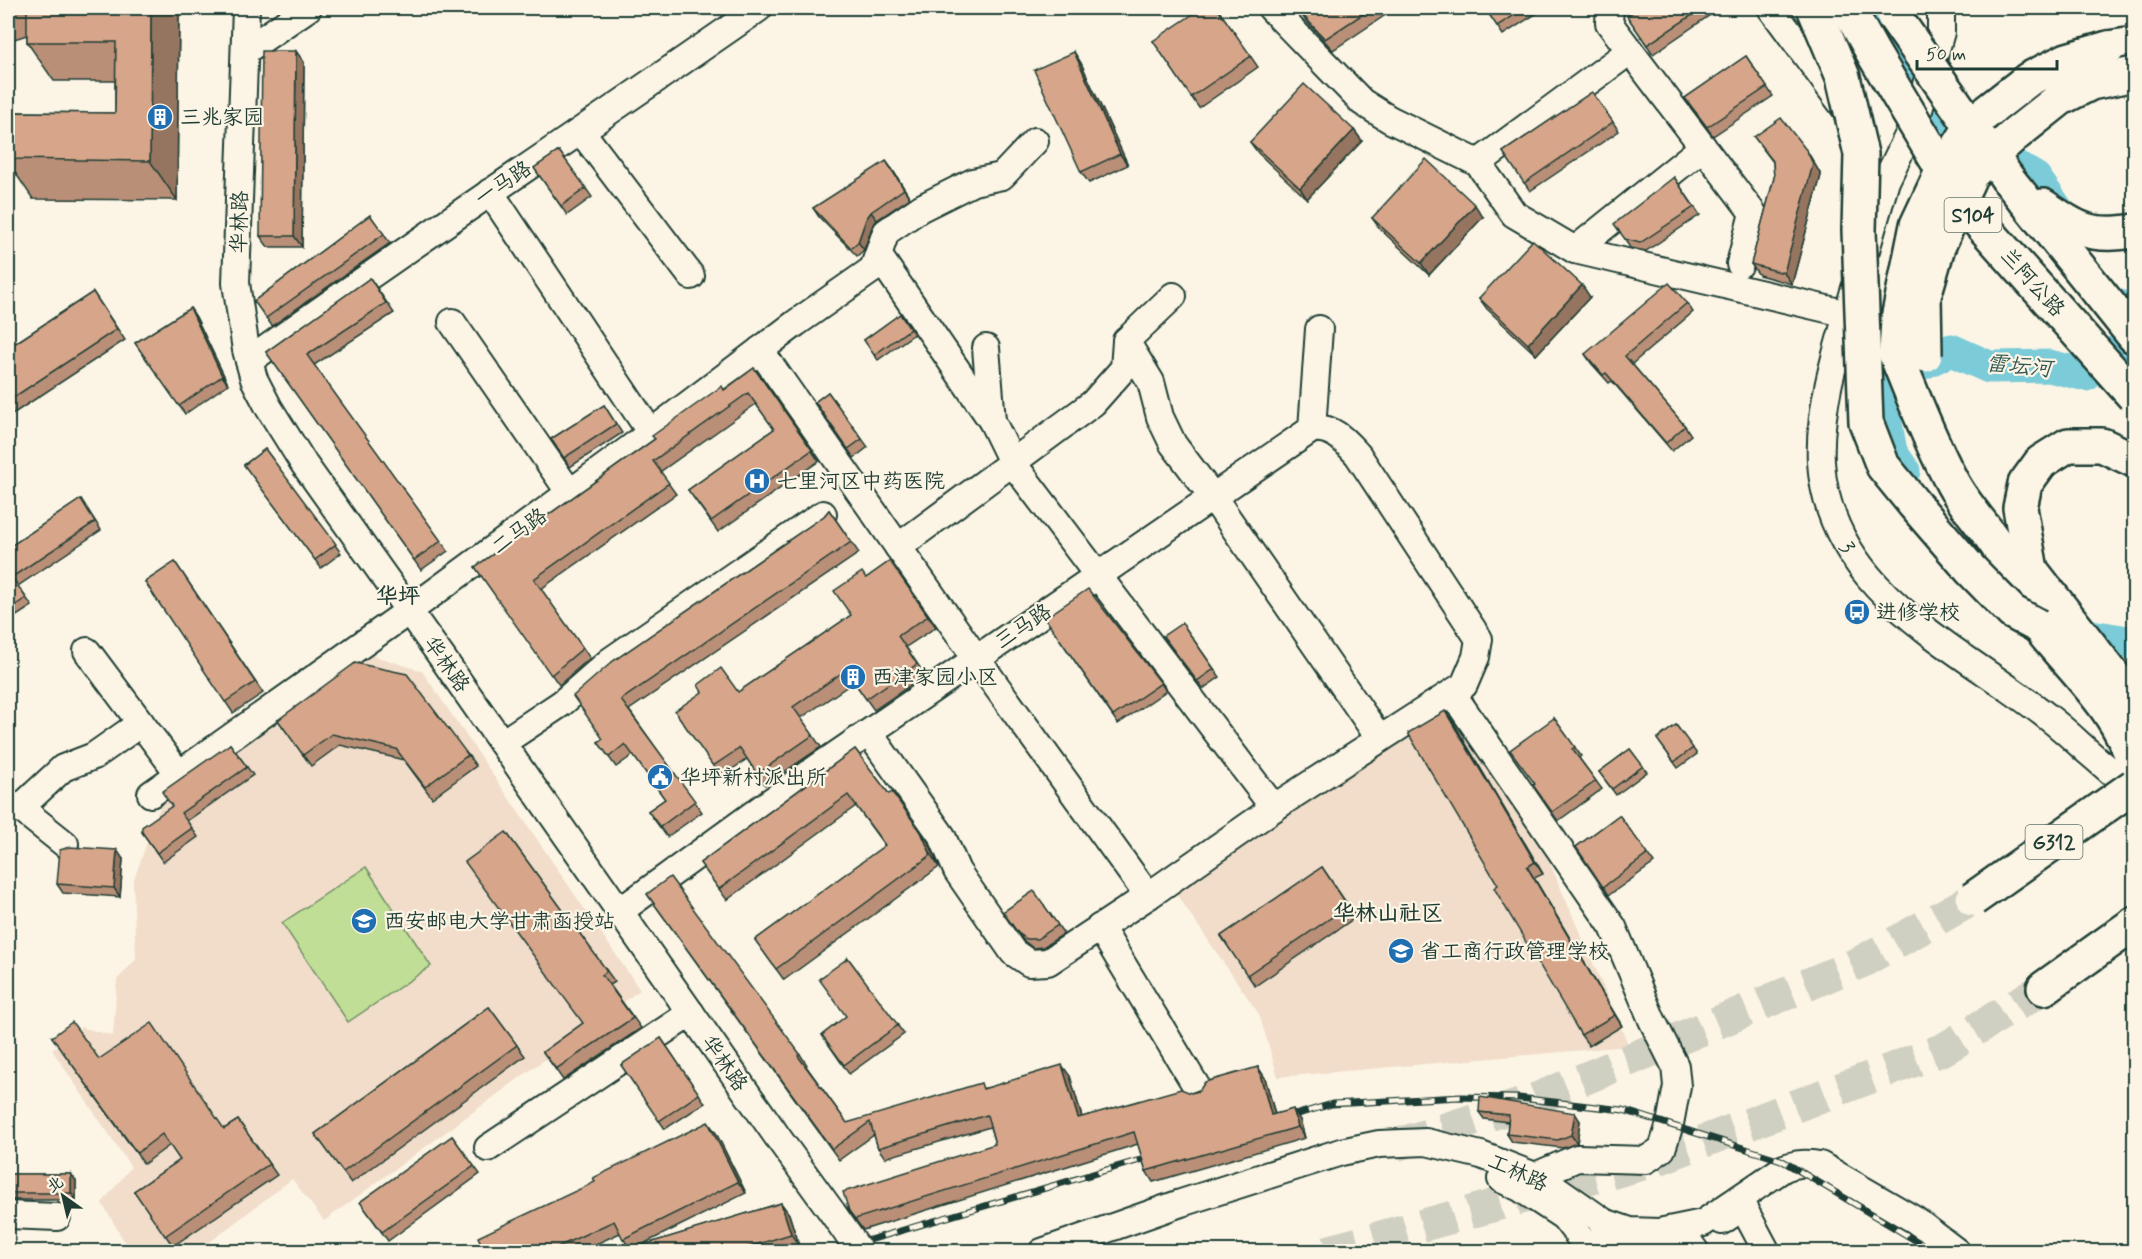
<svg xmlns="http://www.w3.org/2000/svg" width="2142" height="1259" viewBox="0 0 2142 1259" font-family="Mynerve,'LXGW WenKai TC',sans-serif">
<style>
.built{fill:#f1ddca}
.green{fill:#c0de96;stroke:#708e65;stroke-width:1.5}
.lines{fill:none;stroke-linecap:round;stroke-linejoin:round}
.river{stroke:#7ccbd8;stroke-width:33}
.highway-tunnel{stroke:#d0d0c2;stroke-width:33;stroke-dasharray:33 16;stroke-linecap:butt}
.minor-casing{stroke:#1f3d34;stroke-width:30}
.highway-casing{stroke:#1f3d34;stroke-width:38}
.minor{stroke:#fcf5e5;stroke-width:26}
.highway{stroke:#fcf5e5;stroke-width:33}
.rail-casing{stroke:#1f3d34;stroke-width:7}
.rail{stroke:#fcf5e5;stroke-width:4.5;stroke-dasharray:14;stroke-linecap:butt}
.minor-bridge-casing{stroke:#1f3d34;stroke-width:30;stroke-linecap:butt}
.highway-bridge-casing{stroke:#1f3d34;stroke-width:38;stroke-linecap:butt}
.minor-bridge{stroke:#fcf5e5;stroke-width:26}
.highway-bridge{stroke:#fcf5e5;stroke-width:33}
.wall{fill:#b98f77;stroke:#1f3d34;stroke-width:1.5}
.shaded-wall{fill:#967461;stroke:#1f3d34;stroke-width:1.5}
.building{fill:#d7a68a;stroke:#1f3d34;stroke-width:1.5}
.labels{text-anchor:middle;stroke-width:4.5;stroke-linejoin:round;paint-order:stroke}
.shield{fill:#fcf5e5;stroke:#617469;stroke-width:1.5}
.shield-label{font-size:20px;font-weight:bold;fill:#1f3d34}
.poi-label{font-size:21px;fill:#1f3d34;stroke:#fcf5e5;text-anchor:start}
.street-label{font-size:21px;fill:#1f3d34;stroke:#fcf5e5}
.water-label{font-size:22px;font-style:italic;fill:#325955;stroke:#fcf5e5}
.neighbourhood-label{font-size:22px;font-weight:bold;fill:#1f3d34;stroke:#fcf5e5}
</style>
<rect width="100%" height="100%" fill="#fcf5e5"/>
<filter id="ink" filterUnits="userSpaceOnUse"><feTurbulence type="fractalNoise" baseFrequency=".0167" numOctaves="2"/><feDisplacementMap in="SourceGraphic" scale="12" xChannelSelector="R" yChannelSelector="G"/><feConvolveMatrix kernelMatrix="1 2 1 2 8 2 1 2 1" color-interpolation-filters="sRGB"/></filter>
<g filter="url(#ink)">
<g class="built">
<path d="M368 654 422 671 640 990 324 1221 292 1179 198 1251H130L102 1203 131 1167 52 1050 81 1027 113 1036 117 980 136 959 133 882 166 789Z"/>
<path d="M1448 703 1549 861 1629 1046 1278 1077 1259 1014 1172 888Z"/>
</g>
<path class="green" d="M366 867 431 966 348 1022 282 923Z"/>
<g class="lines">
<g class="river">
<path d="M1864 24 1907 71 1951 129 2035 178 2068 225"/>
<path d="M1904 471 1891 452 1883 407 1895 376 1951 350 1989 367 2049 366 2086 375 2124 346 2131 327 2120 306"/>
<path d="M2065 623 2091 636 2134 643"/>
</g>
<g class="highway-tunnel">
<path d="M1396 1145 1529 1102 1861 962 1973 899"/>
<path d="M1327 1252 1650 1162 1944 1049 2044 988"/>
</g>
<g class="minor-casing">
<g id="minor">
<path d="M246 8 236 283 246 350 254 379 269 408 304 464 441 656 779 1139 832 1212"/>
<path d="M1271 8 1362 102 1389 119 1478 163 1514 214 1575 250 1703 147"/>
<path d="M1610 8 1609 23 1753 213 1740 264"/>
<path d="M1771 8 1847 111"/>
<path d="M245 51 308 8"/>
<path d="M581 131 691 276"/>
<path d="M1478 163 1630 51"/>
<path d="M490 192 651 433"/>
<path d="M1575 250 1848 314"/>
<path d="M1866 250 1886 181 1917 117 1941 32V8"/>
<path d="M873 269 886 232 921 208 973 182 1002 176 1035 141"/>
<path id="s1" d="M1855 288C1839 343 1818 405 1821 462 1829 593 1961 648 2049 718 2065 730 2079 744 2094 757 2108 769 2122 780 2134 794"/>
<path d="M452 322 570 493"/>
<path d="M1126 341 1151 382 1160 417 1173 444 1213 497 1380 739"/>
<path d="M986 348 992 421 1012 462 1274 808"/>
<path d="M760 350 976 658 1148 896"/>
<path d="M249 361C417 240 590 126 759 8"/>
<path d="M1312 429 1319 329"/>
<path d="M898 547 1093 403 1124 368 1126 341 1173 296"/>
<path d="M87 651 179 774"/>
<path d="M1452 693 1613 927 1652 1020 1675 1066 1677 1086 1670 1124 1662 1149 1646 1160 1577 1158 1535 1176"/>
<path d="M502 743 562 703 610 661 823 514"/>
<path d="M151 794 409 611 628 450 796 323 883 262 992 421"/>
<path d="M65 844 20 808 63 768 94 756 141 723"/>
<path d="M620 911 817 768 1312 429C1333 426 1345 441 1358 455L1479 639 1476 657 1464 685 1287 799 1148 896 1048 962 1029 963 1013 952 957 871 942 836 869 733"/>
<path d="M1100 927 1198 1089"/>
<path d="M488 1148 691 1013"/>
<path d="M1501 1179 1520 1188 1564 1217 1591 1252"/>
<path d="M8 1215 57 1217"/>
<path d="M1722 1221 1743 1207 1767 1252"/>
<path d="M1583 1242 1657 1244 1688 1241 1696 1252"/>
<path d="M1042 1252 1181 1203 1341 1152 1379 1144 1426 1142 1481 1155 1535 1176 1554 1187 1604 1222 1630 1231 1659 1232 1703 1223 1784 1168C1797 1163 1806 1163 1820 1165L1915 1220 1957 1252"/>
</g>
</g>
<g class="highway-casing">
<g id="highway">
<path d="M2108 48 2134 44"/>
<path d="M2008 179 2134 336"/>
<path d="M2043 206C2079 230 2090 238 2134 231"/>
<path d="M1896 355C1914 398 1930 442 1953 484 1966 508 1986 527 2000 550 2015 575 2023 605 2039 627 2073 671 2119 709 2134 764"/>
<path d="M2017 552 2134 702"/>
<path d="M2031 570 2020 508 2025 484 2041 462 2068 445H2102L2134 460"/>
<path d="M2044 988 2134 924"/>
</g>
</g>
<use href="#minor" class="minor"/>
<use href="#highway" class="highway"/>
<g class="rail-casing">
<g id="rail">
<path d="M1281 1119 1332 1104 1460 1097 1519 1098 1623 1110 1781 1160 1935 1252"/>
<path d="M829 1252 1157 1155"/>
</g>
</g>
<use href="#rail" class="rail"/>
<g class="minor-bridge-casing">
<path id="minor-bridge" d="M832 1212 860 1252"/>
</g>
<g class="highway-bridge-casing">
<g id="highway-bridge">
<path d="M1814 8 1843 77 1861 154 1859 230 1866 422 1883 466 1914 504 1971 570 2012 612 2038 626"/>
<path d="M1848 8 1873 53 1963 204 2134 396"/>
<path d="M1894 16 2008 179"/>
<path d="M1896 355 1898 319 1917 225 1939 178 1974 122 2029 79 2067 60 2108 48"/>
<path d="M1925 355 1924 296 1938 247 1971 174 2012 137 2061 98 2091 83 2134 74"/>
<path d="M1973 899 2134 786"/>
</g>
</g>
<use href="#minor-bridge" class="minor-bridge"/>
<use href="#highway-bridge" class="highway-bridge"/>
</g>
<g class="wall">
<path d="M8 8H179L177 200 33 199 8 162V112L115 113V81H54L27 42V35L8 41Z"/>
<path d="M1217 8 1258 67 1199 108 1153 41Z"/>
<path d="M1302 8H1396L1333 50 1306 21 1298 10Z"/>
<path d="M1485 8H1545L1503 35Z"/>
<path d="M1639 8H1709L1713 13 1653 54 1627 16Z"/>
<path d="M1074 52 1081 63 1128 165 1089 183 1081 172Z"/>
<path d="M1746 56 1773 96 1713 136 1685 98Z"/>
<path d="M304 62 302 247H268L260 236Z"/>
<path d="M1592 92 1619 131 1530 191 1503 152Z"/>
<path d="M1354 130 1362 141 1307 199 1258 153 1250 142Z"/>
<path d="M1754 137 1807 151 1821 175 1792 284 1759 275 1751 264 1774 178 1773 162Z"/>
<path d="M559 151 592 197 567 215 534 168Z"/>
<path d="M892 169 910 198 877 220 872 227 864 250 857 256 819 217 813 208Z"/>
<path d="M1674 177 1700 215 1646 251 1630 248 1625 239Z"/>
<path d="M370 215 390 243 272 326 254 301Z"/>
<path d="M1483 217 1429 275 1380 229 1372 218Z"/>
<path d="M370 278 394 313 314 365 448 551 421 570 266 352Z"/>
<path d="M93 292 125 340 8 417V348Z"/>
<path d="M1590 297 1536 355 1487 309 1479 298Z"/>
<path d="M1687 303 1693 312 1632 364 1685 426 1691 435 1672 451 1612 381 1609 383 1591 363 1585 354Z"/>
<path d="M190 308 196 317 228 384 185 414 135 343Z"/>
<path d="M900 314 914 334 878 360 864 340Z"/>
<path d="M754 368 819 461 718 532 688 490 774 429 756 404 660 472 676 494 541 589 590 658 559 685 475 567Z"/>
<path d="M828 392 868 447 854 458 815 402Z"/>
<path d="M604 405 622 433 570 467 551 439Z"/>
<path d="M265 449 341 553 321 568 244 465Z"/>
<path d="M81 499 101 530 18 586 32 606 9 621 8 619V548Z"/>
<path d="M829 510 859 553 629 710 702 812 667 837 648 811 665 799 633 755 616 767 598 742 603 739 612 662 824 516Z"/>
<path d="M890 561 936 627 906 647 925 675 874 710 854 682 801 718 821 747 765 785 747 759 721 777 675 711 738 692 851 615 866 578Z"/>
<path d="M175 562 263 693 233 713 145 582Z"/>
<path d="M1045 618 1161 683 1166 691 1118 724Z"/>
<path d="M1182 623 1220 677 1203 689 1169 645Z"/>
<path d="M1445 711 1453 722 1543 874 1534 878 1622 1026 1589 1046 1581 1035 1498 885Z"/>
<path d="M1554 718 1581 756 1579 758 1602 789 1558 821 1533 785 1535 784Z"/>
<path d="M278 720 468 755 476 766 432 798 404 760 340 745 311 766Z"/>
<path d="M1676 725 1697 754 1678 768 1657 739Z"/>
<path d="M230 744 253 775 187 821 198 837 163 862 142 832 172 806Z"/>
<path d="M855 749 889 794 929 843 939 867 784 980 755 940 885 846 856 806 727 900 700 863Z"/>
<path d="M1630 749 1647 772 1616 795 1599 772Z"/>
<path d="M1619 815 1654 863 1609 895 1576 847Z"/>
<path d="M506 832 615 982 610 985 641 1028 563 1080 543 1052 583 1023Z"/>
<path d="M123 859 120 897 63 893 57 884Z"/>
<path d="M1322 867 1356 917 1255 986 1221 936Z"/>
<path d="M1034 891 1064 934 1043 947 1033 948 1024 941 1003 912Z"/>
<path d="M647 894 800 1054 807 1065 806 1066 847 1123 985 1088 1070 1076 1082 1117 1191 1093 1258 1067 1265 1078 1275 1114 1300 1120 1305 1138 1153 1182 1146 1171 1138 1144 863 1230 849 1211 995 1144 990 1127 885 1158 878 1148 874 1135 839 1160Z"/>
<path d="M848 958 904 1034 849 1074 822 1035 846 1017Z"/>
<path d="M489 1007 525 1056 351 1183 315 1134Z"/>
<path d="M52 1037 99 1059 224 1129 238 1120 277 1175 173 1246 134 1191 180 1160 170 1145 144 1164Z"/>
<path d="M661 1038 705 1103 665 1129 621 1065Z"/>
<path d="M1479 1112 1580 1121 1577 1143 1563 1148 1512 1142 1507 1134 1508 1122 1484 1119Z"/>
<path d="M716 1133 746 1193 637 1247 781 1203 789 1214 799 1246 779 1251H623L630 1249 620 1233 581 1251H485Z"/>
<path d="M452 1136 480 1174 388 1241 360 1202Z"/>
<path d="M8 1174H71L76 1181V1200H8Z"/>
</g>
<g class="shaded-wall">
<path d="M151 8H179L177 200 150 161Z"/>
<path d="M296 51 304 62 302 247 294 236Z"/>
<path d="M1074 52 1081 63 1128 165 1120 154Z"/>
<path d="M1354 130 1362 141 1307 199 1300 188Z"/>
<path d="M1807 151 1821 175 1792 284 1784 273Z"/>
<path d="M886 161 892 169 910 198 904 189Z"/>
<path d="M1475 205 1483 217 1429 275 1421 263Z"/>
<path d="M871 212 877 220 872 227 864 250 858 242 866 219Z"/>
<path d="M1582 285 1590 297 1536 355 1528 344Z"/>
<path d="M190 308 196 317 228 384 222 376Z"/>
<path d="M1445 711 1453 722 1543 874 1535 862Z"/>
<path d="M921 832 929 843 939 867 931 855Z"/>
<path d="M117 850 123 859 120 897 114 888Z"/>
<path d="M1527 867 1534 878 1622 1026 1615 1015Z"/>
<path d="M1062 1065 1070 1076 1085 1128 1078 1118Z"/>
<path d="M1258 1067 1265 1078 1278 1126 1271 1115Z"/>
<path d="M1293 1109 1300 1120 1305 1138 1298 1127Z"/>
<path d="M1575 1113 1580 1121 1577 1143 1571 1135Z"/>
<path d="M708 1122 716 1133 746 1193 738 1182Z"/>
<path d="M71 1174 76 1181V1200L71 1193Z"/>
<path d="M781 1203 789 1214 799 1246 791 1234Z"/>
</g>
<g class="building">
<path d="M27 8H151L150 161 8 159V112L115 113 116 42H27Z"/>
<path d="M1202 8H1217L1251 56 1191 97 1153 41Z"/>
<path d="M1302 8H1372L1325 39 1298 10Z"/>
<path d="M1485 8H1526L1497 26Z"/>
<path d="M1639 8H1703L1647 45 1627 16Z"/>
<path d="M262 51H296L294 236H260Z"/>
<path d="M1074 52 1120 154 1081 172 1034 70Z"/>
<path d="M1746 56 1767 87 1707 127 1685 98Z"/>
<path d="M1304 84 1354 130 1300 188 1250 142Z"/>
<path d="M1592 92 1613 122 1524 183 1503 152Z"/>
<path d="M1781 118 1807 151 1813 164 1784 273 1751 264 1774 178 1773 161 1754 137Z"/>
<path d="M559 151 586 188 561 206 534 168Z"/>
<path d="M1426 159 1475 205 1421 263 1372 218Z"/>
<path d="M886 161 904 189 871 212 866 219 858 242 851 248 813 208Z"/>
<path d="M1674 177 1694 207 1640 243 1625 239 1614 224Z"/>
<path d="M370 215 384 234 266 318 254 301Z"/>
<path d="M1533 240 1582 285 1528 344 1479 298Z"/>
<path d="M370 278 386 303 307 355 441 541 414 560 266 352Z"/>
<path d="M1669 283 1687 303 1625 356 1685 426 1666 443 1606 373 1603 375 1585 354Z"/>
<path d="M93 292 117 329 8 401V348Z"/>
<path d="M190 308 222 376 179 406 135 343Z"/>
<path d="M900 314 910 329 874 355 864 340Z"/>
<path d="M754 368 812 450 711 521 688 490 774 429 748 393 653 461 669 483 534 579 583 648 551 675 475 567 655 439 652 436 722 386 724 390Z"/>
<path d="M828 392 862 439 848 449 815 402Z"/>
<path d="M604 405 616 424 564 458 551 439Z"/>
<path d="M265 449 336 544 315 560 244 465Z"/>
<path d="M81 499 95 522 12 577 26 598 8 610V548Z"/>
<path d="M829 510 851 542 621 700 695 801 660 827 648 811 665 799 625 744 609 757 598 742 603 739 573 696 612 662 824 516Z"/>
<path d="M890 561 928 616 898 636 917 664 866 699 846 670 793 707 813 735 757 774 740 748 713 766 675 711 702 692 698 685 721 668 738 692 851 615 834 591 862 572 866 578Z"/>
<path d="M175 562 255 682 225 702 145 582Z"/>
<path d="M1088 589 1161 683 1113 716 1045 618Z"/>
<path d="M1182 623 1214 669 1197 681 1163 636Z"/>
<path d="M355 663 407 674 468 755 425 787 396 749 332 734 303 755 278 720Z"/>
<path d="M1445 711 1535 862 1527 867 1615 1015 1581 1035 1494 888 1498 885 1408 733Z"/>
<path d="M1554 718 1575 747 1572 749 1596 781 1552 812 1533 785 1535 784 1510 750Z"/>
<path d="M1676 725 1693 748 1674 762 1657 739Z"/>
<path d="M230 744 247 767 181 813 192 828 157 853 142 832V827L172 806 162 792Z"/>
<path d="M855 749 889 794 892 792 921 832 931 855 776 969 755 940 885 845 848 795 719 889 700 863Z"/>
<path d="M1630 749 1643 766 1612 789 1599 772Z"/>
<path d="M1619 815 1648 854 1603 887 1576 847Z"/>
<path d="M506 832 607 971 602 975 633 1018 556 1069 543 1052 583 1023 465 862Z"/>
<path d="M69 847 117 850 114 888 57 884 60 850Z"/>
<path d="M1322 867 1348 906 1247 975 1221 936Z"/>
<path d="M670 877 800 1054 798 1056 847 1123 981 1083 983 1089 1062 1065 1078 1118 1181 1089 1191 1093 1199 1091 1205 1082 1258 1067 1271 1115 1293 1109 1298 1127 1146 1171 1134 1132 855 1219 849 1211 843 1192 995 1144 987 1115 878 1148 870 1122 832 1149 647 894Z"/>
<path d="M1034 891 1058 925 1037 939H1027L1018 933 1003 912Z"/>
<path d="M848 958 898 1025 844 1065 822 1035 846 1016 819 979Z"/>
<path d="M489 1007 517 1045 343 1172 315 1134Z"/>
<path d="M72 1022 99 1059 152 1023 224 1129 238 1120 269 1164 165 1236 134 1191 180 1160 162 1134 137 1153 52 1037Z"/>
<path d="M661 1038 699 1094 659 1121 621 1065Z"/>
<path d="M1480 1097 1575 1113 1571 1135 1558 1140 1507 1134 1509 1115 1479 1112Z"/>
<path d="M708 1122 738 1182 623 1239 614 1221 549 1251H485L478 1237 595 1182 593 1178Z"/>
<path d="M452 1136 474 1166 382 1232 360 1202Z"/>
<rect x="8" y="1174" width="63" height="19"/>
<path d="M781 1203 791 1234 735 1251H623Z"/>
</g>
</g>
<defs>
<g id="building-disc" transform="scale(1.35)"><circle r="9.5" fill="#1f6fb2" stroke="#fcf5e5"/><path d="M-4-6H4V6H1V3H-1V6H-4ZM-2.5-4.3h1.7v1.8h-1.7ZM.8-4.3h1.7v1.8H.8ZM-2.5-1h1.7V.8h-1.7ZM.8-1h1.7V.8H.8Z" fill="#fff"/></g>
<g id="hospital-disc" transform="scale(1.35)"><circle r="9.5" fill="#1f6fb2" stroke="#fcf5e5"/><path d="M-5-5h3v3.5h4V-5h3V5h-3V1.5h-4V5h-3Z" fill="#fff"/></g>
<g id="bus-disc" transform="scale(1.35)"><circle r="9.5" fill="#1f6fb2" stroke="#fcf5e5"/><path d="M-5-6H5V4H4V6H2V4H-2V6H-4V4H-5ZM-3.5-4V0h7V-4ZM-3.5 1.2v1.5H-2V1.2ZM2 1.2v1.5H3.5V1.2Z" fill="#fff"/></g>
<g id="civic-disc" transform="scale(1.35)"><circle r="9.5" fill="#1f6fb2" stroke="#fcf5e5"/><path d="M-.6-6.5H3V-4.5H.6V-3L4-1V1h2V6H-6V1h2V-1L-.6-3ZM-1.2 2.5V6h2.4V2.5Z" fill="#fff"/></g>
<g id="university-disc" transform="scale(1.35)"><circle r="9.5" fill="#1f6fb2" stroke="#fcf5e5"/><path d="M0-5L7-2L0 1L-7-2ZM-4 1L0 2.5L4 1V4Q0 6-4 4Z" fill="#fff"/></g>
</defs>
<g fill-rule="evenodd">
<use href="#building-disc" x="160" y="117"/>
<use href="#hospital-disc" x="757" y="481"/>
<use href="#bus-disc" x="1857" y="612"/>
<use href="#building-disc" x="853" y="677"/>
<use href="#civic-disc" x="660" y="777"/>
<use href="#university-disc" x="364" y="921"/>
<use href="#university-disc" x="1401" y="951"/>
</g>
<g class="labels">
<g class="shield">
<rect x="1944.5" y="198" width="57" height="34" rx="4.5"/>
<rect x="2025.5" y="825" width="57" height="34" rx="4.5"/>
</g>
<g class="shield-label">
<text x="1973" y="222">S104</text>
<text x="2054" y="849">G312</text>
</g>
<g class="poi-label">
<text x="180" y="124">三兆家园</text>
<text x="777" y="488">七里河区中药医院</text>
<text x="1876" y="619">进修学校</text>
<text x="872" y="684">西津家园小区</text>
<text x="680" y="784">华坪新村派出所</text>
<text x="384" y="928">西安邮电大学甘肃函授站</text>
<text x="1420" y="958">省工商行政管理学校</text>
</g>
<g class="street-label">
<text transform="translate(503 183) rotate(-34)" y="7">一马路</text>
<text transform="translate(239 222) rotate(-88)" y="7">华林路</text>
<text transform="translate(2033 282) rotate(48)" y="7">兰阿公路</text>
<text transform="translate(519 531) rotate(-36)" y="7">二马路</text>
<text dy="7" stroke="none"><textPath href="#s1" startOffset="268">3</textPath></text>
<text transform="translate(1023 626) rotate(-34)" y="7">三马路</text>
<text transform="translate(447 664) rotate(55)" y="7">华林路</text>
<text transform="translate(725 1063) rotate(55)" y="7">华林路</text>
<text transform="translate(1518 1172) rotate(24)" y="7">工林路</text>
</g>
<g class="water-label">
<text transform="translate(2019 365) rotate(5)" y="8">雷坛河</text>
</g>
<g class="neighbourhood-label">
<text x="398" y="603">华坪</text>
<text x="1388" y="920">华林山社区</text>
</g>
</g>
<rect width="2142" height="1259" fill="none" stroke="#fcf5e5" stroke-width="30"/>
<rect x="15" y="15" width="2112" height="1229" fill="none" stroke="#1f3d34" stroke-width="2" filter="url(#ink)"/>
<g transform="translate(63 1196) rotate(326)" stroke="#fcf5e5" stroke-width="4.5" paint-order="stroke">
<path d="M0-4.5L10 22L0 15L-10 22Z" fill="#1f3d34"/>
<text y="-9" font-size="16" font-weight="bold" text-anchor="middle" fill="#1f3d34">北</text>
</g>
<path d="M1917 60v9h140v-9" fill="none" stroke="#1f3d34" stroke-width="3"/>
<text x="1926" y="60" font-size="18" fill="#1f3d34" stroke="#fcf5e5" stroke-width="4.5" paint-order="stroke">50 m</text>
</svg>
